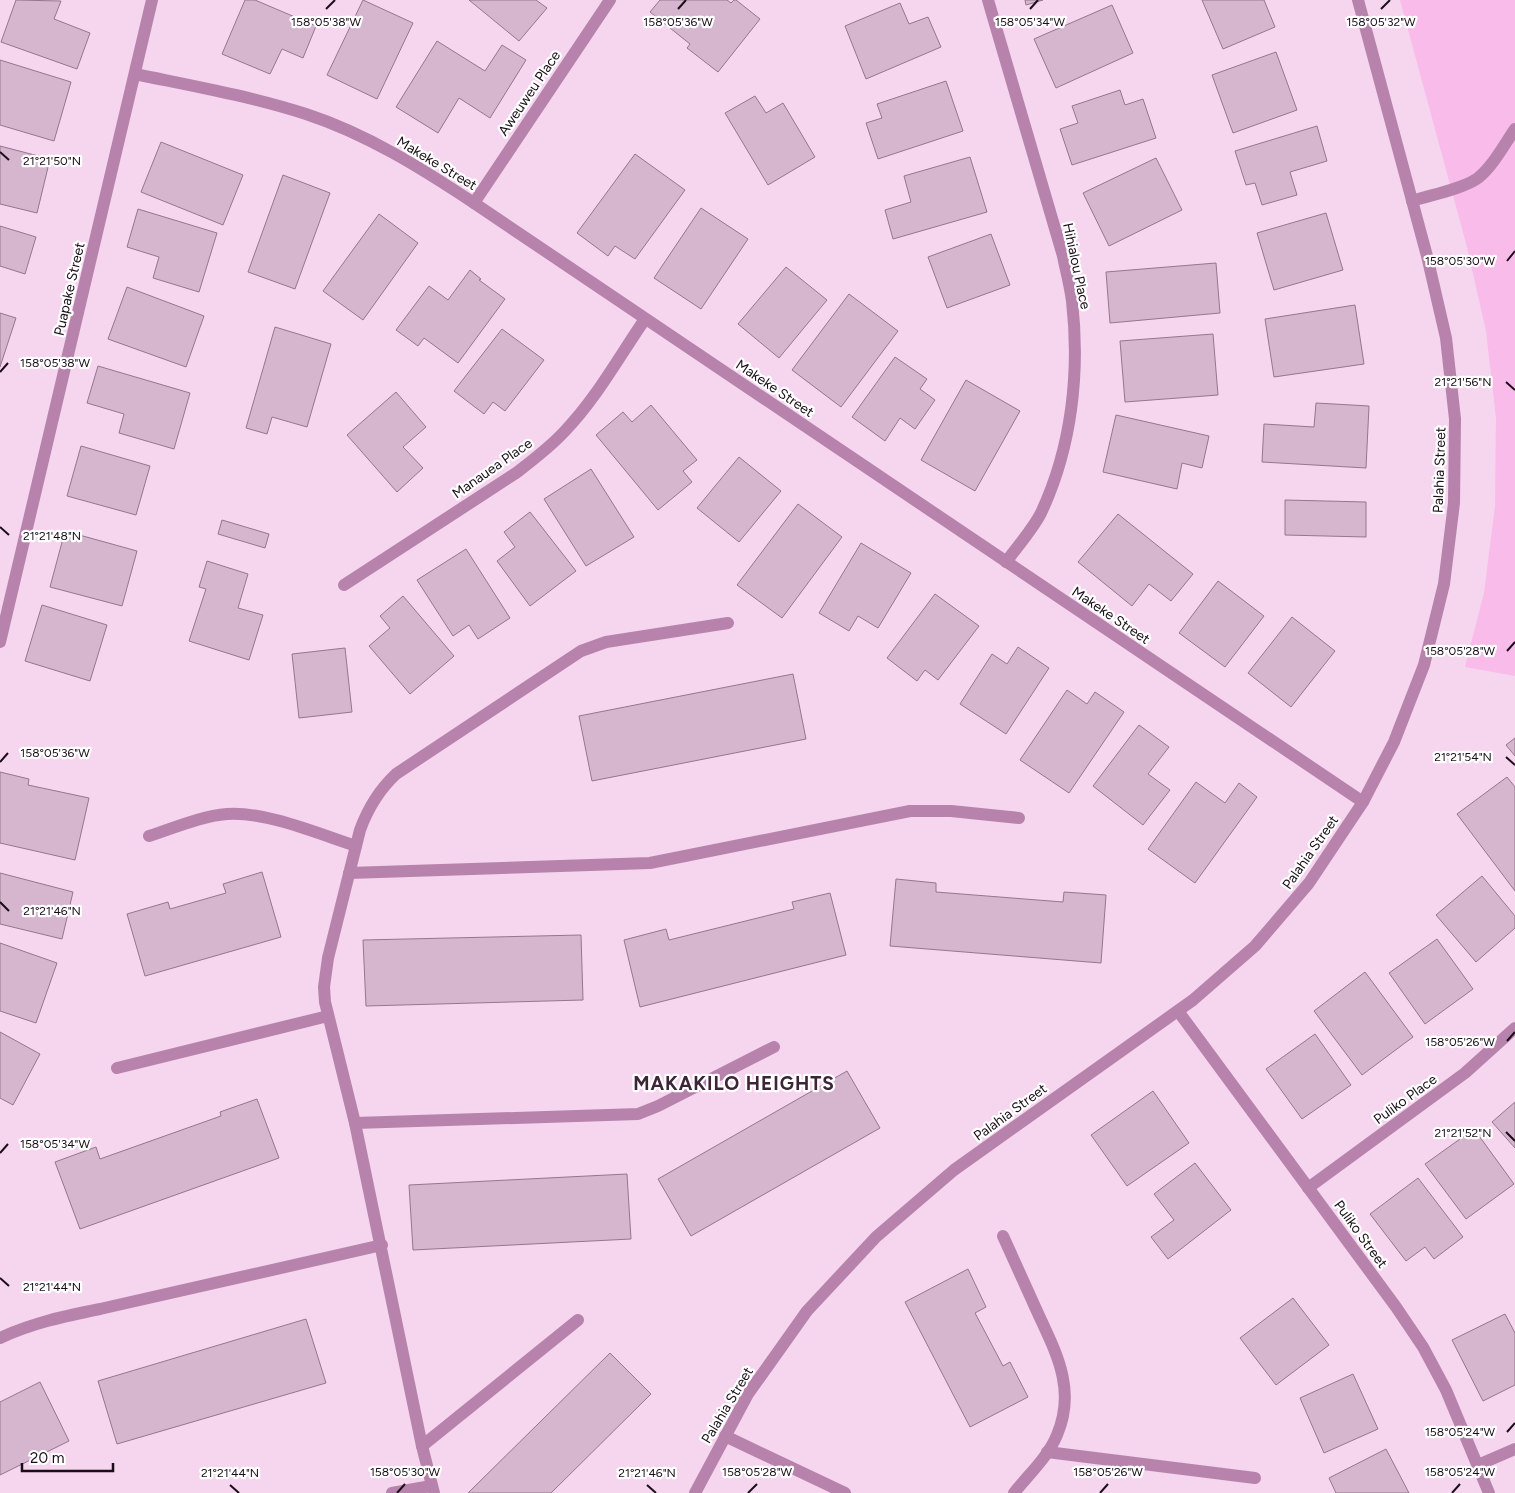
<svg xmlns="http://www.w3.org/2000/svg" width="1515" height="1493" viewBox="0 0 1515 1493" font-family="Figtree,sans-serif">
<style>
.green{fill:#f8bbea}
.building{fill:#d6b6ce;stroke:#94768d}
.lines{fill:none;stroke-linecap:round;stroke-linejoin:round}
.minor{stroke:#b783ac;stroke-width:12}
.ticks{fill:none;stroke:#1a0f18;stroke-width:2}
.labels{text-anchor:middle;stroke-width:4.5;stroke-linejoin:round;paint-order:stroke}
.street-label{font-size:14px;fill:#1a0f18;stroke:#fff}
.district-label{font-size:19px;font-weight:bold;letter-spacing:1px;fill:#3d2538;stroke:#fff}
.ticks-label{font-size:12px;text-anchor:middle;fill:#1a0f18;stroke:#fff;stroke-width:4.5;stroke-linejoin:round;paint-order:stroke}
</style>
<rect width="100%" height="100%" fill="#f6d5ee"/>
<path class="green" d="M1400 0H1515V676L1465 667 1484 593 1495 506 1496 418 1486 331 1467 247Z"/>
<g class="building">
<path d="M16 0 61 1 54 19 90 33 77 69 1 42Z"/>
<path d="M245 0H255L316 26 303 58 282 49 270 74 222 54Z"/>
<path d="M363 0 413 23 377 99 327 75Z"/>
<path d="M469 0H536L547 8 519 41Z"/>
<path d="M660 0H727L731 3 734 0H736L760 19 718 72 687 48 690 44 650 12Z"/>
<path d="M1025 0H1043L1026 5Z"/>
<path d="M1202 0H1264L1275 27 1223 49Z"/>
<path d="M900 3 909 24 928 17 941 47 866 79 845 26Z"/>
<path d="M1112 5 1133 53 1056 88 1034 39Z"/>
<path d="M437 41 485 71 502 45 526 60 490 118 459 98 438 133 396 107Z"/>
<path d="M1276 52 1297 110 1233 133 1212 75Z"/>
<path d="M0 60 71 82 54 141 0 125Z"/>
<path d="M946 81 963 131 878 159 866 123 882 118 877 104Z"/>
<path d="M1120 90 1125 105 1143 99 1156 138 1072 165 1060 129 1078 123 1072 106Z"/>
<path d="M755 96 766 113 783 103 815 157 768 185 725 113Z"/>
<path d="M1317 126 1327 161 1290 172 1297 195 1262 205 1255 183 1246 185 1235 151Z"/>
<path d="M161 142 243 175 223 225 141 192Z"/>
<path d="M0 146 50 159 37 213 0 204Z"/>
<path d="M635 154 685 190 635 259 615 246 608 256 577 233Z"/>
<path d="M970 157 987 212 893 239 885 210 911 202 904 176Z"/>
<path d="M1156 158 1182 210 1109 246 1083 193Z"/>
<path d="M283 175 330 193 295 289 248 272Z"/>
<path d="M701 208 748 239 701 309 654 278Z"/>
<path d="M138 209 217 233 199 292 153 278 159 257 127 247Z"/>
<path d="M1326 213 1343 270 1274 290 1257 233Z"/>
<path d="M379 214 418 243 363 320 323 291Z"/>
<path d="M0 226 36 237 25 274 0 266Z"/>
<path d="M991 234 1010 285 947 308 928 257Z"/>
<path d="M1216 263 1220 313 1110 323 1106 272Z"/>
<path d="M786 267 827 300 779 358 738 324Z"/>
<path d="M470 270 481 279 479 280 505 299 458 363 424 338 418 346 396 330 429 286 448 300Z"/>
<path d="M127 287 204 316 186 367 108 339Z"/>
<path d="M849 294 898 331 841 407 792 370Z"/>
<path d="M1355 305 1364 364 1274 377 1265 319Z"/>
<path d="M0 313 16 318 0 367Z"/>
<path d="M275 327 331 344 307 427 272 417 267 434 246 428Z"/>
<path d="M502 329 544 360 505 411 493 402 484 414 454 391Z"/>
<path d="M1213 334 1218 395 1125 402 1120 341Z"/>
<path d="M895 357 927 379 920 389 935 400 915 429 900 418 885 441 852 417Z"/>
<path d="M98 366 190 393 174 449 119 433 124 414 87 403Z"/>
<path d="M966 380 1020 411 975 491 921 460Z"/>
<path d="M396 392 426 427 403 447 423 468 397 492 347 435Z"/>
<path d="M1316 403 1369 406 1366 468 1262 462 1264 424 1314 427Z"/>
<path d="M651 405 697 460 683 471 692 482 658 510 596 435 623 412 632 422Z"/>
<path d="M1116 415 1209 436 1202 468 1182 463 1177 489 1103 472Z"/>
<path d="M81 446 150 466 136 515 67 496Z"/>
<path d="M739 457 781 491 739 542 697 508Z"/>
<path d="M591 469 634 537 586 566 544 499Z"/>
<path d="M1285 500 1366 502V537L1285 535Z"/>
<path d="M798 504 842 537 782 618 737 585Z"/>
<path d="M530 512 576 571 530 606 497 561 515 547 504 532Z"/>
<path d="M1118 514 1193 574 1171 601 1149 584 1132 606 1078 562Z"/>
<path d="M222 520 269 534 265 548 218 534Z"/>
<path d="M65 531 137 551 122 606 50 587Z"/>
<path d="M861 543 911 573 878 628 858 616 849 631 819 613Z"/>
<path d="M466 549 510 618 478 639 469 625 453 636 417 580Z"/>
<path d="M207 561 248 574 238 608 263 615 249 660 189 641 206 589 199 587Z"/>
<path d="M1218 581 1264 616 1225 667 1179 633Z"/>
<path d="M935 594 979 626 938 680 925 670 917 681 887 658Z"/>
<path d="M403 596 454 656 410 694 369 646 390 628 380 616Z"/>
<path d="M42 605 107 625 90 681 25 661Z"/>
<path d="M1292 617 1335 651 1291 707 1248 673Z"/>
<path d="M1018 647 1049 668 1006 734 960 704 992 654 1007 664Z"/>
<path d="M345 648 352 712 299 718 292 654Z"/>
<path d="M793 674 806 739 592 781 579 716Z"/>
<path d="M1067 690 1087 704 1095 692 1124 712 1069 793 1020 760Z"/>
<path d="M1139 725 1169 747 1148 774 1170 790 1143 825 1093 786Z"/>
<path d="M1515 738V756L1506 745Z"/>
<path d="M0 772 29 779 28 785 89 798 75 860 0 843Z"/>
<path d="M1507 777 1515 787V891L1457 814Z"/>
<path d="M1196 782 1225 803 1239 783 1257 797 1195 883 1148 849Z"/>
<path d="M262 872 281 937 145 976 127 914 168 902 170 909 226 893 223 884Z"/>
<path d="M0 873 73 892 62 939 0 924Z"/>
<path d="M1482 876 1515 916V928L1476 962 1436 915Z"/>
<path d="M896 879 936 883V892L1063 902 1064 892 1106 895 1101 963 890 946Z"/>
<path d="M830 893 846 955 640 1007 624 940 666 929 669 940 794 909 792 902Z"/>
<path d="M581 935 583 1000 366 1006 363 940Z"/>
<path d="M1437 939 1473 989 1425 1024 1389 973Z"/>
<path d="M0 943 57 963 36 1023 0 1011Z"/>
<path d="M1365 972 1413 1037 1362 1075 1314 1011Z"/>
<path d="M0 1032 40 1054 13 1105 0 1098Z"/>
<path d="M1315 1034 1351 1085 1302 1119 1266 1069Z"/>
<path d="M847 1071 880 1128 691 1236 658 1179Z"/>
<path d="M1153 1091 1189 1143 1127 1186 1091 1135Z"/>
<path d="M257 1099 279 1158 80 1229 55 1162 96 1147 100 1159 221 1116 220 1112Z"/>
<path d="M1515 1102V1148L1492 1122Z"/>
<path d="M1474 1129 1514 1184 1466 1219 1425 1164Z"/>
<path d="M1195 1163 1231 1210 1168 1259 1151 1237 1174 1220 1154 1194Z"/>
<path d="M627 1174 631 1239 413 1250 409 1185Z"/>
<path d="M1418 1178 1463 1237 1434 1259 1425 1247 1406 1261 1370 1214Z"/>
<path d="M968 1269 986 1307 975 1313 1003 1366 1010 1362 1028 1397 970 1427 905 1302Z"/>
<path d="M1293 1298 1329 1345 1276 1385 1240 1338Z"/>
<path d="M1505 1314 1515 1333V1385L1483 1401 1452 1340Z"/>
<path d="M306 1319 326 1383 117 1444 98 1381Z"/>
<path d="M610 1353 651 1394 551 1493H468Z"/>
<path d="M1353 1374 1378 1429 1324 1453 1300 1398Z"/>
<path d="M40 1382 69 1441 0 1475V1402Z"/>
<path d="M1386 1449 1409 1493H1336L1329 1478Z"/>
</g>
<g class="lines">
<g class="minor">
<path d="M988 0 1063 256C1066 271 1070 286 1072 301 1080 372 1072 447 1041 513 1033 529 1017 547 1006 562"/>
<path d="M135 74C193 86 250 96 306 114 367 134 421 168 474 203L1363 802"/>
<path d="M1412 201C1430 195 1463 189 1478 178 1493 166 1504 145 1515 129"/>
<path d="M474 203 610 0"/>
<path d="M344 585 516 473C533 460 549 448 564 432 596 399 619 357 645 319"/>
<path d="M0 642 152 0"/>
<path d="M149 836C174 828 201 816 227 814 265 811 319 834 356 846"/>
<path d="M349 873 650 863 910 811H951L1019 818"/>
<path d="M1178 1011 1396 1307 1423 1347 1446 1390 1489 1493"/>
<path d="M117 1068 328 1016"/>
<path d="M355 1123 638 1114 658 1106 774 1047"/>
<path d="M1308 1188 1465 1073 1515 1028"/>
<path d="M1003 1236C1014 1260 1025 1285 1036 1309 1055 1351 1077 1388 1057 1435 1048 1457 1029 1474 1014 1493"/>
<path d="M0 1338C32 1323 65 1316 100 1309L382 1245"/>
<path d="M725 1436 845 1493"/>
<path d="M422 1446 578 1320"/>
<path d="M1047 1452 1255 1478"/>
<path d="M1478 1465 1515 1449"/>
<path d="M392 1493 431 1486"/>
<path d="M434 1493 422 1446 355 1123 325 1002 324 987 328 958 360 830C368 808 379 790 396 774L581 651 606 642 728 623"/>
<path d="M695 1493 748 1394 807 1311 876 1237 954 1170 1193 1000 1255 946 1309 883 1363 802 1394 742 1424 665 1444 584 1454 503 1455 419 1446 338 1427 256 1358 0"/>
</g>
</g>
<path class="ticks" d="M326 9 335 0M678 9 686 0M1030 9 1038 0M1381 9 1390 0M0 152 9 160M1507 261 1515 251M0 372 8 363M1506 382 1515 390M0 527 9 535M1507 651 1515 642M1506 757 1515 765M0 762 8 753M0 902 9 911M1507 1041 1515 1032M1506 1132 1515 1141M0 1153 8 1144M0 1278 9 1286M1507 1432 1515 1423M230 1485 239 1493M647 1485 656 1493M397 1493 405 1484M748 1493 757 1484M1100 1493 1108 1484M1452 1493 1460 1484"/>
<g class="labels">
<g class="street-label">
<text transform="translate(529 93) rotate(-56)" y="5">Aweuweu Place</text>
<text transform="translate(437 163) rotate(31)" y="5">Makeke Street</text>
<text transform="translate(1077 266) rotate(78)" y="5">Hihialou Place</text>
<text transform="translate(69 289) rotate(-77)" y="5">Puapake Street</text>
<text transform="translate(775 388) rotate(34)" y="5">Makeke Street</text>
<text transform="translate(492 468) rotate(-35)" y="5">Manauea Place</text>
<text transform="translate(1439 470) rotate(-88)" y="5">Palahia Street</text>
<text transform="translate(1111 615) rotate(34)" y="5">Makeke Street</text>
<text transform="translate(1310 852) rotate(-55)" y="5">Palahia Street</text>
<text transform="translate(1405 1099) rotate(-36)" y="5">Puliko Place</text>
<text transform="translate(1010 1112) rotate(-36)" y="5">Palahia Street</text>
<text transform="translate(1361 1234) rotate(54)" y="5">Puliko Street</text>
<text transform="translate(727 1405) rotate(-59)" y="5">Palahia Street</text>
</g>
<g class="district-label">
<text x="734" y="1090">MAKAKILO HEIGHTS</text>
</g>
</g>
<g class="ticks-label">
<text x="326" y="26">158°05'38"W</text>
<text x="678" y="26">158°05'36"W</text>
<text x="1030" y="26">158°05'34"W</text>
<text x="1381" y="26">158°05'32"W</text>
<text x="52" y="165">21°21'50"N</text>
<text x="1460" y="265">158°05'30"W</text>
<text x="55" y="367">158°05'38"W</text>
<text x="1463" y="386">21°21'56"N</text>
<text x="52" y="540">21°21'48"N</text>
<text x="1460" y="655">158°05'28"W</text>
<text x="55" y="757">158°05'36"W</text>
<text x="1463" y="761">21°21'54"N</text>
<text x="52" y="915">21°21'46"N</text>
<text x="1460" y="1046">158°05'26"W</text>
<text x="1463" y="1137">21°21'52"N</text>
<text x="55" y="1148">158°05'34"W</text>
<text x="52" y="1291">21°21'44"N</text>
<text x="1460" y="1436">158°05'24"W</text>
<text x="405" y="1476">158°05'30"W</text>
<text x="757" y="1476">158°05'28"W</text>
<text x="1108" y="1476">158°05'26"W</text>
<text x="1460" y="1476">158°05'24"W</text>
<text x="230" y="1477">21°21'44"N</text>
<text x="647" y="1477">21°21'46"N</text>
</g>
<path d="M22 1463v8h91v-8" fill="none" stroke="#1a0f18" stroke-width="2.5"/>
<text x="30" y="1463" font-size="15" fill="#1a0f18" stroke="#ffffff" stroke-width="4" paint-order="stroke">20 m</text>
</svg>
